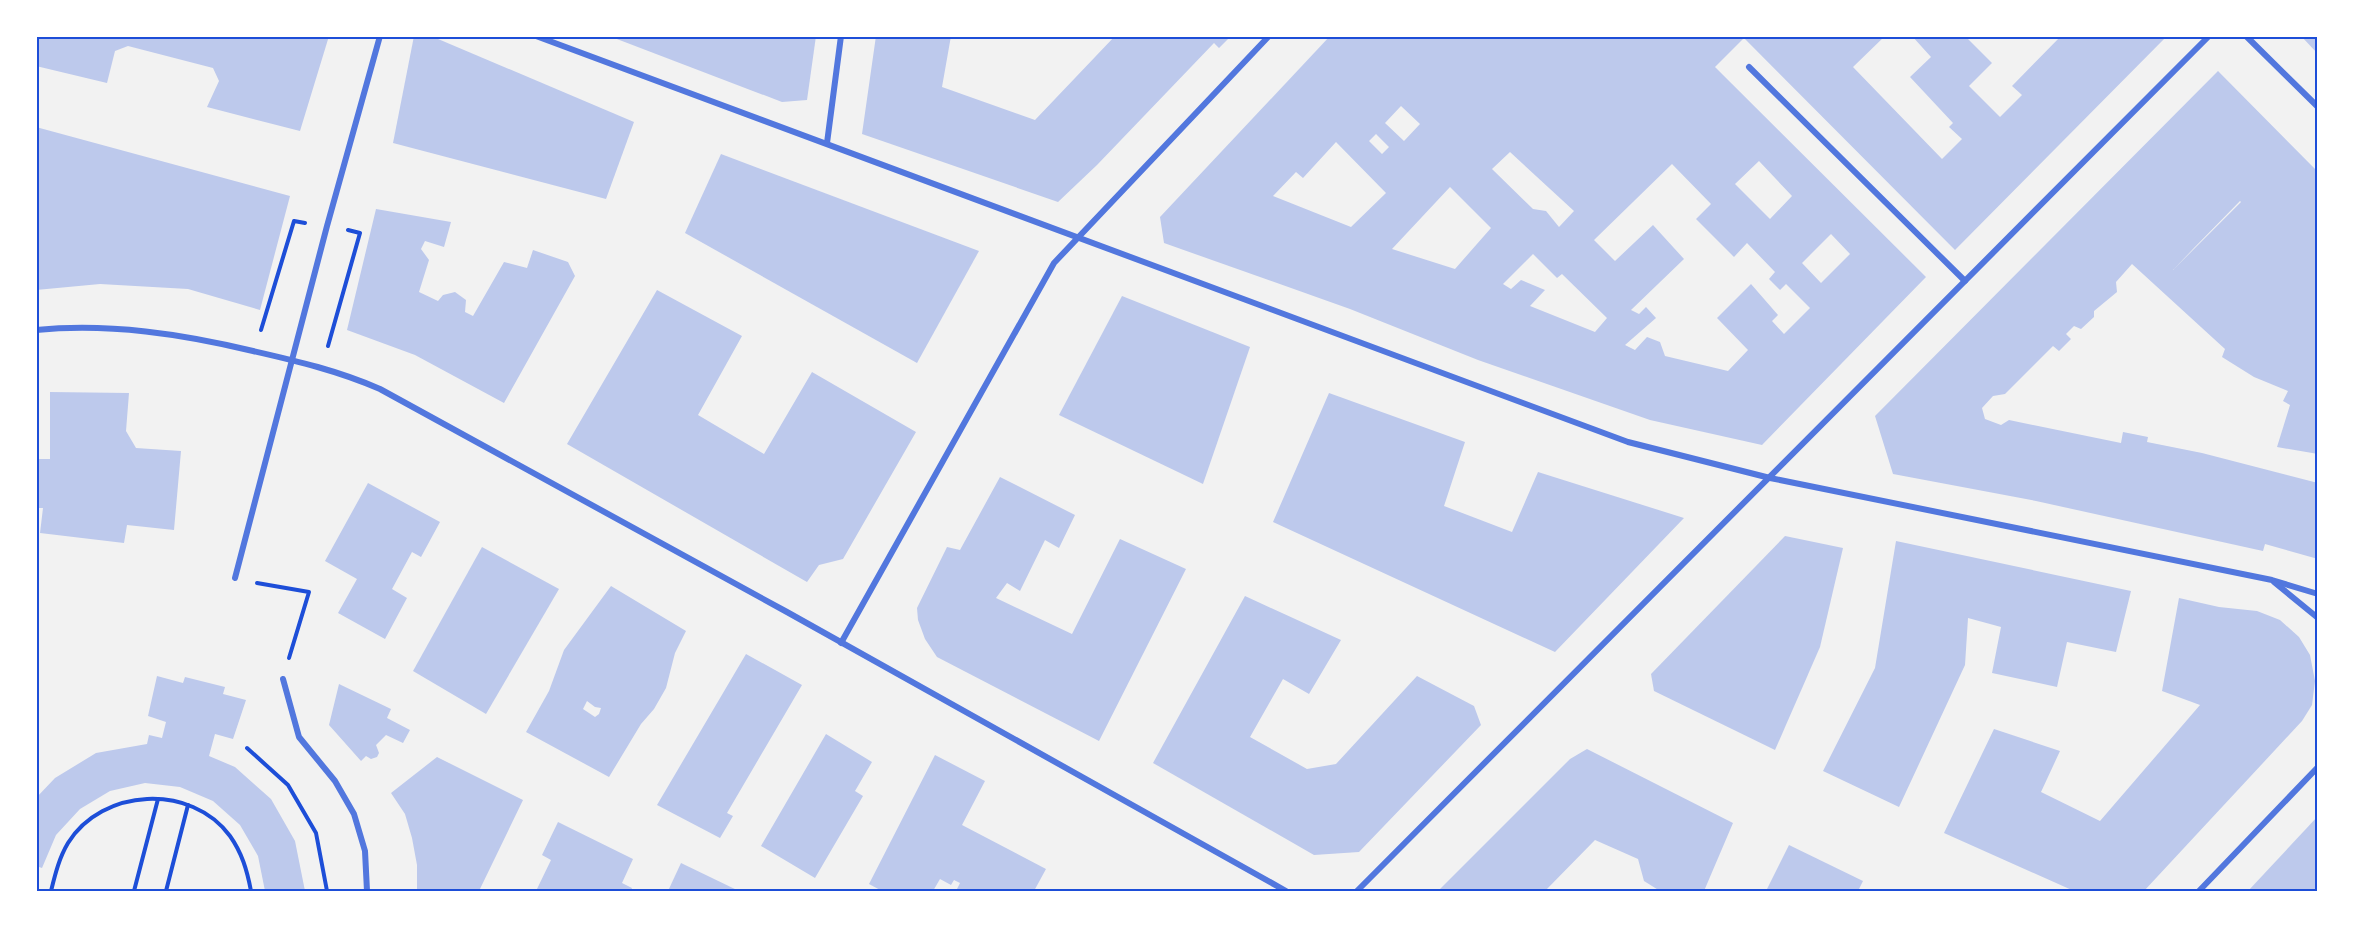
<svg xmlns="http://www.w3.org/2000/svg" width="2354" height="927" viewBox="0 0 2354 927" font-family="'Roboto Condensed',sans-serif">
<style>
.building{fill:#bdc9ec;fill-rule:evenodd}
.lines{fill:none;stroke-linecap:round;stroke-linejoin:round}
.path{stroke:#1d4ed8;stroke-width:4}
.minor{stroke:#5277de;stroke-width:6}
.neatline{fill:none;stroke:#1d4ed8;stroke-width:2}
</style>
<rect width="100%" height="100%" fill="#f2f2f2"/>
<g class="building">
<path d="M36 36H329L300 131 207 107 219 81 213 68 128 46 115 51 107 83 36 66Z"/>
<path d="M414 36H431L634 122 606 199 393 143Z"/>
<path d="M609 36H816L807 100 782 102Z"/>
<path d="M876 36H951L942 87 1035 120 1115 36H1231L1219 48 1214 43 1097 165 1058 202 862 134Z"/>
<path d="M1330 36H1885L1853 67 1942 159 1962 139 1949 127 1953 123 1910 77 1931 57 1912 36H1965L1992 63 1969 86 2000 117 2022 95 2012 86 2061 36H2167L1955 250 1744 38 1715 67 1926 277 1762 445 1650 420 1478 360 1350 309 1164 243 1160 217ZM1401 106 1420 124 1404 141 1385 123ZM1376 134 1389 147 1382 154 1369 141ZM1336 142 1386 193 1351 227 1273 196 1296 172 1303 178ZM1510 152 1574 211 1559 227 1546 211 1533 209 1492 169ZM1759 161 1792 196 1770 219 1735 184ZM1672 164 1711 204 1696 219 1734 257 1747 243 1775 272 1769 279 1780 290 1786 284 1810 308 1784 334 1772 321 1778 315 1751 284 1717 318 1748 350 1728 371 1665 356 1660 342 1647 337 1635 350 1625 345 1656 318 1646 307 1639 314 1631 310 1684 259 1653 225 1615 261 1594 240ZM1450 187 1491 228 1455 269 1392 249ZM1831 234 1850 254 1821 283 1802 263ZM1533 254 1557 278 1562 274 1607 318 1595 332 1530 306 1545 290 1521 280 1511 289 1503 284Z"/>
<path d="M2301 36H2318V54Z"/>
<path d="M2218 71 2318 172V454L2277 447 2290 405 2283 401 2288 391 2254 377 2222 357 2225 349 2132 264 2116 282 2117 292 2094 311V317L2081 329 2074 326 2066 334 2071 339 2059 351 2053 346 2005 394 1993 396 1982 408 1985 419 2001 425 2009 420 2121 443 2123 432 2148 437 2147 442 2202 453 2318 483V559L2265 544 2263 551 2036 501 1893 474 1875 416ZM2240 201 2241 202 2173 270 2193 249Z"/>
<path d="M36 127 290 196 260 310 188 289 100 284 36 290Z"/>
<path d="M721 154 979 251 917 363 685 233Z"/>
<path d="M376 209 451 222 444 247 425 241 421 249 429 260 419 292 438 301 443 295 455 292 466 300 465 312 473 316 504 262 527 268 533 250 568 262 575 276 504 403 415 355 347 330Z"/>
<path d="M657 290 742 336 698 415 764 454 812 372 916 432 843 559 819 565 807 582 567 444Z"/>
<path d="M1122 296 1250 347 1203 484 1059 415Z"/>
<path d="M50 392 129 393 126 431 136 448 181 451 174 530 127 525 124 543 40 533 43 508H36V459H50Z"/>
<path d="M1329 393 1465 442 1444 506 1512 532 1538 472 1684 518 1555 652 1273 522Z"/>
<path d="M1000 477 1075 515 1059 548 1045 540 1020 591 1007 583 996 598 1072 634 1120 539 1186 569 1099 741 937 657 925 639 918 620 917 608 947 547 960 550Z"/>
<path d="M368 483 440 522 421 557 412 552 392 589 407 598 385 639 338 613 357 579 325 561Z"/>
<path d="M1785 536 1843 548 1820 647 1775 750 1654 691 1651 674Z"/>
<path d="M1896 541 2131 591 2116 652 2067 642 2057 687 1992 673 2001 627 1968 618 1965 665 1899 807 1823 771 1875 668Z"/>
<path d="M482 547 559 589 486 714 413 671Z"/>
<path d="M611 586 686 631 675 653 666 688 654 709 641 724 609 777 526 732 549 691 564 650ZM587 701 595 707 601 708 599 714 595 717 583 709Z"/>
<path d="M1245 596 1341 640 1309 694 1283 679 1250 737 1307 769 1336 764 1417 676 1474 706 1481 725 1359 852 1314 855 1153 763Z"/>
<path d="M2179 598 2219 607 2257 611 2280 620 2299 637 2310 655 2315 681 2312 705 2302 721 2144 891H2074L1944 833 1994 729 2060 751 2041 792 2100 821 2200 705 2162 691Z"/>
<path d="M746 654 802 685 727 813 733 816 720 838 657 805Z"/>
<path d="M157 676 183 683 185 677 225 687 223 694 246 700 233 739 215 734 209 756 235 767 271 799 295 841 305 891H265L258 856 240 825 213 801 180 787 145 783 110 791 80 809 56 835 42 868 36 866V798L55 778 96 753 147 744 149 735 162 738 166 722 148 716Z"/>
<path d="M339 684 391 709 387 718 410 730 403 743 386 735 376 745 379 753 377 757 371 759 366 756 361 761 329 725Z"/>
<path d="M826 734 872 762 855 791 863 796 815 878 761 846Z"/>
<path d="M1587 749 1733 823 1704 891H1660L1644 881 1638 859 1595 840 1545 891H1438L1570 759Z"/>
<path d="M935 755 985 781 962 825 1046 869 1034 891H956L960 883 954 880 951 885 940 879 933 891H882L869 884Z"/>
<path d="M437 757 523 800 479 891H417V865L412 838 405 814 391 793Z"/>
<path d="M2318 816V891H2248Z"/>
<path d="M558 822 633 859 622 883 632 888 631 891H536L551 860 542 855Z"/>
<path d="M1789 845 1863 881 1858 891H1766Z"/>
<path d="M681 863 739 891H668Z"/>
</g>
<g class="lines">
<g class="path">
<path d="M261 330 294 221 305 223"/>
<path d="M328 346 360 233 348 230"/>
<path d="M257 583 309 592 289 658"/>
<path d="M247 748 288 785 316 833 327 891"/>
<path d="M51 891C55 875 59 858 68 843 102 788 191 783 230 836 242 853 247 870 251 891"/>
<path d="M134 891 158 799"/>
<path d="M166 891 188 805"/>
</g>
<g class="minor">
<path d="M536 36 1628 442 1770 478 2272 580 2318 594"/>
<path d="M2246 36 2318 107"/>
<path d="M1749 67 1965 281"/>
<path d="M827 143 841 36"/>
<path d="M36 330C110 323 182 334 253 351 297 361 339 371 380 389L787 612 1286 891"/>
<path d="M235 578 327 226 380 36"/>
<path d="M2274 582 2318 618"/>
<path d="M841 643 1054 263 1269 36"/>
<path d="M283 679 299 737 335 781 354 814 365 851 367 891"/>
<path d="M1357 891 2209 36"/>
<path d="M2199 891 2318 767"/>
</g>
</g>
<rect width="2354" height="927" fill="none" stroke="#ffffff" stroke-width="75"/>
<rect x="38" y="38" width="2278" height="852" class="neatline"/>
</svg>
